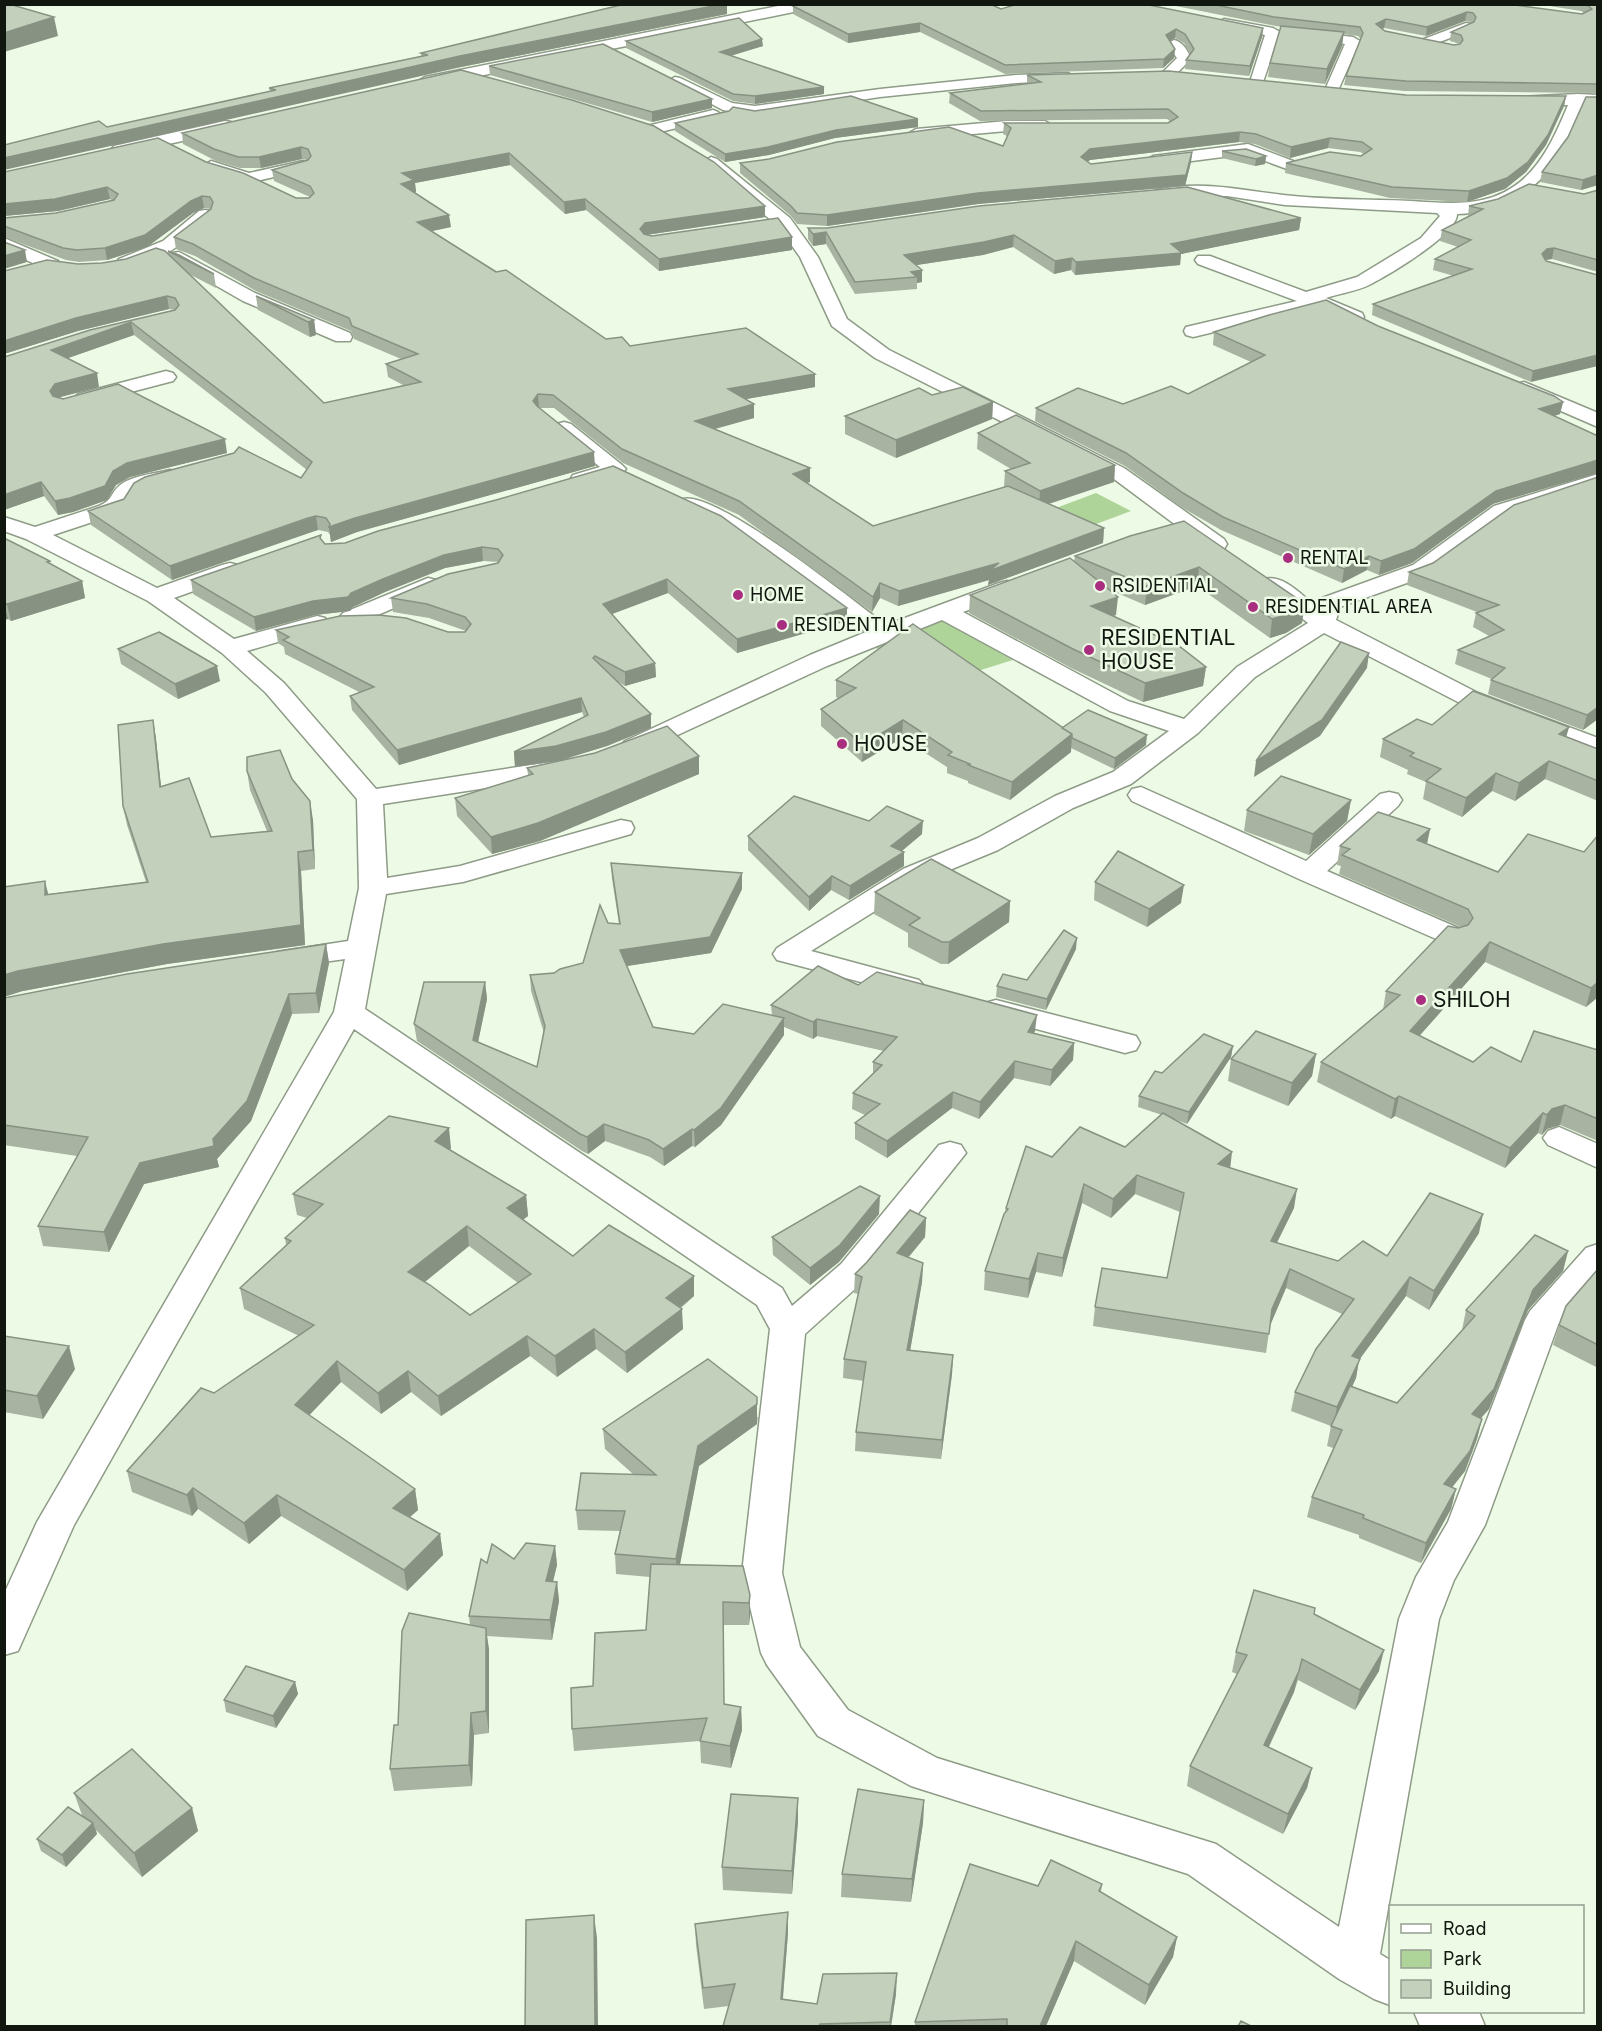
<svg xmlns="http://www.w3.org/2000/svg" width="1602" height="2031" viewBox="0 0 1602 2031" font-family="Inter,sans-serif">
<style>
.green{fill:#afd499}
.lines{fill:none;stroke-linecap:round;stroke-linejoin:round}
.minor-casing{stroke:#8e9b87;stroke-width:3}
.tertiary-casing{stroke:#8e9b87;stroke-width:3}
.minor{fill:#fff;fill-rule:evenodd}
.tertiary{fill:#fff;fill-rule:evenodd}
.wall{fill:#a8b3a1;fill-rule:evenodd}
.shaded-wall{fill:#889283}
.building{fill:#c3d0bb;stroke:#889283;stroke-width:1.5;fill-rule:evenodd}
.poi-dot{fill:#aa2e80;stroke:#edfbe6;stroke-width:2}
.labels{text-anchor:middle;stroke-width:5;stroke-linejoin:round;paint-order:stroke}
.far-poi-label{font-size:18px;fill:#11160f;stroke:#edfbe6;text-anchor:start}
.poi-label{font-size:21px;fill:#11160f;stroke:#edfbe6;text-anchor:start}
</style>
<rect width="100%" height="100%" fill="#edfbe6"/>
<g class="green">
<path d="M1096 493 1131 511 1091 526 1056 508Z"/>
<path d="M949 619 1016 659 930 686 872 645Z"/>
</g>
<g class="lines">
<g class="minor-casing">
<g id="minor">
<path d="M1224 19 1273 28 1280 32 1261 88H1251L1249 85 1265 35 1219 26 1217 23Z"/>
<path d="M1466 23 1471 24 1473 27 1471 30 1429 46 1422 42 1424 39Z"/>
<path d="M1303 31 1353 37 1360 41 1336 95 1331 96 1324 92 1345 44 1298 38 1296 35Z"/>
<path d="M1174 40C1183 42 1188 51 1191 59L1173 77 1168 78 1161 74 1177 58 1167 44Z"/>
<path d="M1068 73 1075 77 1073 80 1016 83 880 97 755 116 723 110 668 81 675 77 680 78 732 103 755 106 880 89 1016 75Z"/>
<path d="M1578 94 1598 95V105H1583C1565 151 1544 193 1493 207 1481 211 1469 214 1457 214 1458 234 1390 274 1371 284 1358 291 1341 293 1326 298L1362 313 1364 317 1362 321H1348L1319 307 1193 337 1186 335 1184 331 1186 327 1297 301 1198 264 1195 260 1198 256H1210L1306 292 1357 277 1421 238 1440 216 1437 213 1285 205 1227 196H1186L1162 199 1154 194 1156 190C1199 180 1241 190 1283 195 1325 200 1369 199 1411 201 1446 203 1482 208 1513 187 1541 169 1556 134 1568 105H1526L1518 100 1521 97Z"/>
<path d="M713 110 718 112 721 115 718 118 652 134 644 129 647 126Z"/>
<path d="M1007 121H1045L1053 126 1045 131H1007L916 139 908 134 916 129Z"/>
<path d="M1248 144 1293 161 1295 164 1287 169 1246 154 1153 166 1145 161 1153 156Z"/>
<path d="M711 157 717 159 790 218 818 257 847 319 889 350 1124 468 1224 539 1227 544 1224 549 1216 551 1208 549 1110 476 875 358 832 326 800 257 778 226 705 165 703 162Z"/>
<path d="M211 161 249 173 303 161 311 166 309 169 248 183 205 169 203 166Z"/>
<path d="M205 210 211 211 213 215 211 219C191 237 148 274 119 267L116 263 119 259 163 241 199 211Z"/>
<path d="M4 238 58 261 61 265 58 269H46L4 250Z"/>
<path d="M179 252 255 293 350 333 352 337 350 341H336L243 301 173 261 170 257 173 253Z"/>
<path d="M166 371 173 373 176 377 173 381 85 404 78 402 75 398 78 394Z"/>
<path d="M1524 382 1598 413V427L1517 392 1514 388 1517 384Z"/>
<path d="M564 422 571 424 622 465 626 469 622 473 581 486 573 485 570 480 573 475 600 467 557 432 554 428 557 424Z"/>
<path d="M170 470 177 472 181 476 177 480 147 489 135 495 126 511 53 535 157 588 222 565 230 563 238 565 241 570 238 575 174 598 234 639 317 616 325 618 329 623 325 628 247 651 284 683 376 789 569 759 578 761 582 767 578 773 569 775 383 804 387 878 460 866 621 820 631 822 634 828 631 834 463 882 386 894 365 1009 782 1288 792 1306 841 1264 939 1145 950 1142 961 1145 966 1153 865 1280 805 1334 782 1573 800 1647 848 1710 937 1758 1216 1844 1339 1927 1399 1619 1416 1577 1448 1522 1525 1320 1530 1311 1586 1248 1598 1244V1279L1558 1325 1485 1525 1454 1580 1439 1619 1380 1954 1390 1960V2005L1374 1999 1339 1979 1188 1874 911 1786 818 1736 767 1665 761 1653 742 1573 770 1329 757 1305 354 1029 74 1525 18 1651 4 1655V1594L37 1522 334 1012 345 959 287 967 277 964 272 958 277 952 348 941 359 888 357 799 266 693 222 653 148 601 26 539 4 531V517L35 527 99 506C113 500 110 494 119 486 132 475 154 474 170 470Z"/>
<path d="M1598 474V487L1510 516 1429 575 1340 607 1336 620 1478 693 1598 738V755L1460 703 1324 633 1255 677 1198 733 1131 784 1073 808 998 850 923 881 811 951 919 980 924 986 919 992 909 995 899 992 777 960 773 954 777 948 903 869 978 838 1055 796 1113 772 1169 731 1110 711 942 620 827 666 643 751 634 754 625 751 621 746 625 741 810 655 866 632 722 527 683 509 680 504 683 499C718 491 852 600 886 625L999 583 1007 581 1015 583 1019 588 1015 593 963 612 1128 701 1184 719 1237 667 1308 623 1264 589 1261 584 1264 579C1284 574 1302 596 1317 607L1322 598 1413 565 1494 506Z"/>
<path d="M428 578 436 580 439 585 436 590 359 623 351 625 343 623 339 618 343 613Z"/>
<path d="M1141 787 1306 861 1380 794 1389 792 1398 794 1402 800 1398 806 1327 871 1463 930 1467 936 1463 942 1453 945 1443 942 1299 879 1132 801 1128 795 1132 789Z"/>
<path d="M996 1000 1136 1036 1140 1043 1136 1050 1125 1053 985 1015 981 1009 985 1003Z"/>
<path d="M1559 1127 1598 1144V1168L1548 1145 1543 1138 1548 1131Z"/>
<path d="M1414 2012H1479L1485 2026H1420Z"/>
</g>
</g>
<g class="tertiary-casing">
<g id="tertiary">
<path d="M788 4H820L813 8 425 87 417 82 425 77Z"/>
<path d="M225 121 231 122 234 126 231 130 120 155 114 154 111 150 114 146Z"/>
</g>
</g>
<use href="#minor" class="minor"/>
<use href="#tertiary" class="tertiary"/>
</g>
<g class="wall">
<path d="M625 4H727V14L461 67 107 127 270 91 269 88 421 56V53Z"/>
<path d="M1166 4H1508L1582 14 1584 13 1581 11 1537 4H1598V93L1404 91 1344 85 1346 76 1361 39 1358 36 1343 34 1342 46 1325 84 1268 77 1270 63 1281 27ZM1465 21 1471 22 1473 23 1451 32 1450 41 1460 44 1454 45 1385 31 1382 29 1384 28 1426 36Z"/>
<path d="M793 6 1001 9 1263 28 1262 37 1249 76 1185 69 1186 60 1190 54 1184 43 1175 38 1170 41 1175 49 1174 58 1163 68 1005 74 920 32 848 43 793 14Z"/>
<path d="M626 41 763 46 731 55 824 94 755 104 733 101 626 48Z"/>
<path d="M489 66 712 99V108L652 122 490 75Z"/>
<path d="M461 70 765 206V217L646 235 652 236 792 237V250L659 271 586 210 565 214 510 165 415 183 416 192H415L451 227 432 231 606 339 630 346 815 374V387L746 399 754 404V418L715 429 810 468V482L806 483 873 526 1004 487 1005 471 1011 469 977 449 978 433 1115 465 1114 482 1049 504 1104 528 1103 543 988 585 989 580 898 606 880 598 872 612 739 515 623 463 554 408H539L595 466 357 532 331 542 330 535 328 532 318 530 310 532 172 580 91 525 88 511 301 478 307 470 134 335 68 358 99 387 59 397 227 453 130 477 116 485 107 500 73 512 58 515 44 496 4 510V357L175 310 169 309 78 331 4 354V271L78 264 102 263 169 255 168 251 214 274 216 288 189 274 324 403 403 385 388 377 386 364 401 359 354 339 351 331 256 291 195 256 176 249 174 237 211 209 204 208 193 213 147 247 107 260 79 262 66 260 4 237V218L56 213 113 201 110 199 58 211 4 216V172L206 162 296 198H309L310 197 274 181 272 170 307 160 302 159 261 168H240L216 161 183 144 182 133Z"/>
<path d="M1027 75 1406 95 1566 96 1564 106 1546 145 1526 172 1505 189 1467 202 1390 198 1285 173 1286 163 1361 156 1364 154 1360 152 1328 148 1290 158 1255 144 1239 142 1090 160 1087 162 1091 164 1192 152 1191 162 1185 186 978 204 827 226 797 224 791 216 740 173V163L1003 146 1007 136 1003 134 1004 123H1168L1171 122 1167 119 980 121 949 103 950 93 1027 84Z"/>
<path d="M1598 97V185L1581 190 1540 182 1542 172Z"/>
<path d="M755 111 918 119V127L835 138 769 155 725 162 675 131V123Z"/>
<path d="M1222 151 1266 156 1265 164 1255 166 1222 158Z"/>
<path d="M1598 190V272L1552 259 1545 260 1546 261 1598 275 1531 382 1372 315 1373 304 1454 276 1433 270 1435 259 1458 247 1440 241 1442 230 1469 216H1468L1469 206 1584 194Z"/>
<path d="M1301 218 1299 230 1181 254 1180 265 1075 275 1071 270 1054 274 1013 247 983 255 916 265 922 282 917 283V289L855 294 826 244 813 246 808 239V228H827Z"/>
<path d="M256 296 314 320 316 335 310 337 258 310Z"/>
<path d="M1378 326 1563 402 1560 414 1555 416 1493 504 1412 563 1379 575 1367 570 1342 583 1221 530 1181 507 1125 466 1035 421 1036 408 1123 404 1188 394 1251 362 1213 345 1214 332Z"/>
<path d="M993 402 992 419 896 458 845 434V416Z"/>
<path d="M1598 477V719L1583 730 1488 694 1491 680 1492 679 1455 664 1458 650 1489 636 1473 627 1476 613 1477 612 1407 585 1409 572 1433 563Z"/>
<path d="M496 500 847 608V621L737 653 668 593 612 614 655 663 656 677 625 686 617 681 651 728 607 746 558 761 515 767 514 752 584 717 582 712 399 765 352 710 350 696 359 692 285 654 284 647 278 643 276 630 465 632 466 631 429 618 393 612 391 598 498 563 499 562 483 561 445 568 385 592 353 607 350 611 315 615 256 631 193 594 191 580 322 540 325 544 345 543Z"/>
<path d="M1184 521 1302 623 1286 633 1270 638 1197 586 1145 605 1110 590 1116 615 1113 616 1206 667 1203 686 1143 702 1071 668 969 613 970 595 1074 562 1075 556Z"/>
<path d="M4 538 50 561V563L82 581 85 598 11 621 8 619 4 620Z"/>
<path d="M118 649 220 681 178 699 121 664Z"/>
<path d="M836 680 1062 728 1146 745 1114 769 1071 748V752L1010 800 968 783V781L947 773V767L902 738 862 762 821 726V709L838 698 836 697Z"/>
<path d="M153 720 156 739 161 786 211 837 267 831 250 790 247 771 292 779 313 820 315 869 301 871 305 945 167 964 23 991 48 894 146 882 127 825 123 806Z"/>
<path d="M1432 725 1569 727 1566 737 1598 749V801L1545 779 1515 801 1492 791 1462 817 1423 799 1426 782 1407 774 1408 770 1380 757 1383 739Z"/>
<path d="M699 756V774L540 841 492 854 457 816 455 798 528 775 527 768Z"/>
<path d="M1351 800 1347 821 1309 855 1244 831 1247 810Z"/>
<path d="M869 821 922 834 902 851 904 866 849 900 831 890 809 911 748 850V836Z"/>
<path d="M1430 829 1427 844 1498 872 1584 852 1598 997 1586 1007 1485 962 1419 1036 1473 1062H1521L1598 1050V1141L1560 1125 1547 1129 1542 1135 1538 1133 1505 1168 1395 1116 1391 1119 1317 1082 1321 1062 1383 1010 1386 991 1458 928 1461 927 1339 874 1341 866 1337 865 1340 846Z"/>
<path d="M611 863 742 873V889L711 953 626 966 653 1027 694 1034 772 1015 771 1005 858 985 1035 1031 1034 1033 1074 1043 1073 1060 1050 1086 1014 1078 979 1119 952 1108 887 1158 855 1139V1123L865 1115 852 1109 853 1093 873 1074V1062L884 1051 817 1036 813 1039 784 1027V1035L721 1125 695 1147 692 1146 664 1166 650 1157 605 1141 588 1154 582 1151 417 1041 414 1024 485 982 487 999 478 1042 537 1067 544 1033 531 991 530 975 554 973 583 963 608 923 619 924 612 879Z"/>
<path d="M1095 882 1181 903 1147 927 1094 900Z"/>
<path d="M875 892 1010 901 1009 922 948 964H941L908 947V933L874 914Z"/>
<path d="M326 944 329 963 319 1013 292 1014 251 1121 217 1159 219 1167 144 1184 109 1252 43 1246 38 1226 77 1156 4 1145V998Z"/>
<path d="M1076 949 1046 1010 996 997 997 986 1027 980Z"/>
<path d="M1233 1046 1231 1057 1187 1124 1174 1119 1230 1168 1294 1208 1277 1243 1338 1261 1387 1256 1479 1233 1429 1310 1406 1296 1359 1360 1356 1378 1352 1387 1397 1403 1462 1330 1466 1310 1568 1251 1563 1271 1528 1310 1489 1409 1481 1418 1482 1419 1477 1439 1465 1471 1452 1487 1456 1489 1451 1509 1421 1563 1359 1538V1535L1307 1517 1312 1497 1333 1448 1327 1446 1331 1426 1291 1411 1295 1392 1342 1314 1286 1288 1270 1325 1266 1353 1093 1326 1095 1307 1167 1278 1180 1212 1135 1194 1111 1218 1082 1203 1062 1277 1036 1272 1028 1298 984 1290 985 1271 1005 1212 1006 1208 1052 1157 1125 1147 1162 1115 1138 1107 1139 1096 1162 1073Z"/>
<path d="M1316 1054 1312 1076 1288 1106 1228 1081 1231 1059Z"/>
<path d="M451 1148 450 1150 526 1195 528 1216 523 1220 573 1256 694 1296 681 1308 683 1329 627 1373 596 1349 557 1377 530 1356 441 1416 411 1392 381 1414 341 1382 309 1415 415 1489 418 1510 410 1517 440 1534 443 1555 407 1591 281 1516 249 1544 198 1509 192 1516 132 1492 127 1471 214 1393 299 1336 244 1309 240 1288 286 1245 285 1238 307 1218 297 1215 293 1194ZM469 1246 518 1283 470 1315 425 1282Z"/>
<path d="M879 1214 839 1262 810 1285 773 1255 772 1237Z"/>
<path d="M926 1218 925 1237 908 1258 923 1263 922 1282 910 1350 953 1355 952 1374 941 1459 855 1451 856 1432 864 1381 843 1378 844 1359 858 1294 854 1293 855 1274Z"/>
<path d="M1598 1269V1368L1553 1345 1559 1325Z"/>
<path d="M4 1336 75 1369 43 1419 4 1412Z"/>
<path d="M758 1417 757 1424 699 1466 680 1565 750 1595 749 1625H723L724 1704 741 1707 742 1730 731 1768 701 1763 700 1741 574 1751 572 1729 593 1686 646 1630 650 1577 616 1574 615 1554 620 1531 578 1530 576 1510 633 1474 605 1449 603 1429Z"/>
<path d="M555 1546 557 1565 553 1582H557L559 1601 552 1640 487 1636 489 1650V1733L474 1735 472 1786 394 1791 390 1769 398 1725 470 1625 469 1616 487 1563 514 1559Z"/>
<path d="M1314 1614 1379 1671 1355 1710 1298 1680 1294 1692 1269 1747 1312 1768 1307 1788 1283 1834 1187 1786 1190 1766 1237 1674 1232 1672 1236 1652Z"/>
<path d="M295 1682 298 1694 276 1728 226 1712 224 1700Z"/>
<path d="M74 1793 192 1808 198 1831 142 1877 96 1830 97 1834 66 1867 41 1851 37 1839 82 1815Z"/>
<path d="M798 1798V1821L792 1894 723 1890 722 1867Z"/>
<path d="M924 1800 923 1823 911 1902 841 1897 842 1874Z"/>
<path d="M1102 1884 1101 1892 1177 1937 1173 1957 1145 2005 1074 1961 1046 2026H915V2022L1038 1886Z"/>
<path d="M788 1912V1933L783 1999 817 2004 896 1994 891 2026H723L729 2006 704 2009 696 1945 695 1924Z"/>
</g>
<g class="shaded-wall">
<path d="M723 4H727V14L461 67 4 170V158L460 56Z"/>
<path d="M1467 12 1465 21 1426 36 1427 27Z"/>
<path d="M54 17 58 36 4 52V33Z"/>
<path d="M1386 19 1384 28 1375 33 1376 24Z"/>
<path d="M920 23V32L848 43V34Z"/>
<path d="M1263 28 1262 37 1249 76 1250 66Z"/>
<path d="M1176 29 1175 38 1165 44 1166 35Z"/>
<path d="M1344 32 1342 46 1325 84 1327 69Z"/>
<path d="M762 39 763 46 721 59 720 52Z"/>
<path d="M1175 49 1174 58 1163 68 1164 59Z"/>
<path d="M824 87V94L755 104V96Z"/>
<path d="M1566 96 1564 106 1546 145 1526 172 1505 189 1467 202 1469 191Z"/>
<path d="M712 99V108L652 122V112Z"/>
<path d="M918 119V127L835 138 769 155 725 162V154L836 130Z"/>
<path d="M1240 132 1239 142 1090 160 1080 168 1081 157 1090 149Z"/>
<path d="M1330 138 1328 148 1290 158 1291 147Z"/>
<path d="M301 147 302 159 261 168 259 157Z"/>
<path d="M1192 152 1191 162 1185 186 978 204 827 226V215Z"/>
<path d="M509 153 510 165 415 183 416 192 402 195 401 184 402 173Z"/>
<path d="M1266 156 1265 164 1255 166 1256 159Z"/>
<path d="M1598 175V185L1581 190 1583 180Z"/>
<path d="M107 187 110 199 58 211 4 216V204Z"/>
<path d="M202 196 204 208 193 213 147 247 107 260 105 248 191 201Z"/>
<path d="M585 199 586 210 565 214 564 202Z"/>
<path d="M765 206V217L646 235 641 241 640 229 645 223Z"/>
<path d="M449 215 451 227 418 234 417 222Z"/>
<path d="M1301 218 1299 230 1181 254 1180 265 1075 275 1076 262Z"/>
<path d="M826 232V244L813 246V234Z"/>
<path d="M1014 235 1013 247 983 255 904 267V255Z"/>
<path d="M792 237V250L659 271V259Z"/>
<path d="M1554 248 1552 259 1545 260 1542 254 1547 249Z"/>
<path d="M25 250 27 262 4 269V256Z"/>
<path d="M1072 258 1071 270 1054 274 1055 261Z"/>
<path d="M922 270V282L917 283V277L911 272Z"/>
<path d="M167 296 169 309 78 331 4 354V341L76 318Z"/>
<path d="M314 320 316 335 310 337 308 322Z"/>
<path d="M131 322 134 335 54 363 51 350Z"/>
<path d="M1598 355V366L1531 382 1533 371Z"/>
<path d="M97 373 99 387 57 398 53 404 50 391 55 384Z"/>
<path d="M815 374V387L729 402 728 389Z"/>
<path d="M538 394 539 408 534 414 533 401Z"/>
<path d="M993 402 992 419 896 458V440Z"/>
<path d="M1563 402 1560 414 1537 421 1539 409Z"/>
<path d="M754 404V418L696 434 695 421Z"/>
<path d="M225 439 227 453 130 477 116 485 107 500 73 512 58 515 55 501 127 463Z"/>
<path d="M594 452 595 466 357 532 331 542 329 527 355 518Z"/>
<path d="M1598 460V473L1493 504 1412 563 1379 575 1381 561 1496 491Z"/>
<path d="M1115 465 1114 482 1039 507 1040 491Z"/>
<path d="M810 468V482L793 488V474Z"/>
<path d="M41 482 44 496 4 510V495Z"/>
<path d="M316 516 318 530 172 580 170 566Z"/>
<path d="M1104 528 1103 543 988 585 989 580 898 606 899 591 999 563Z"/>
<path d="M482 547 483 561 445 568 385 592 353 607 350 611 315 615 256 631 254 617 313 601 383 579 444 555Z"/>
<path d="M1369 556 1367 570 1342 583 1344 569Z"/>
<path d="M1199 567 1197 586 1145 605 1147 586Z"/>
<path d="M667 579 668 593 604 617 603 604Z"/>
<path d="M82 581 85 598 11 621 7 604Z"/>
<path d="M880 583V598L872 612 873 597Z"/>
<path d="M1118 597 1116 615 1089 625 1091 606Z"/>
<path d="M4 603 8 619 4 620Z"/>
<path d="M1305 604 1302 623 1286 633 1270 638 1272 619Z"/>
<path d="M847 608V621L737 653V639Z"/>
<path d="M1369 653 1367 668 1320 736 1254 777 1256 761Z"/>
<path d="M655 663 656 677 625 686V672Z"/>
<path d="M217 666 220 681 178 699 175 684Z"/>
<path d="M1206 667 1203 686 1143 702 1145 683Z"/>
<path d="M581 698 582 712 399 765 397 750Z"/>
<path d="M1598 707V719L1583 730 1587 715Z"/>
<path d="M651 714V728L607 746 558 761 515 767 514 752Z"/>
<path d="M153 720 156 739 163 806 160 787Z"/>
<path d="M903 720 902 738 862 762 863 745Z"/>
<path d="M1569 727 1564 745 1559 734Z"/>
<path d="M1072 734 1071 752 1010 800 1012 782Z"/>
<path d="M1147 735 1146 745 1114 769 1115 758Z"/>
<path d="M699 756V774L540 841 492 854 491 837Z"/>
<path d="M1549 761 1545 779 1515 801 1519 783Z"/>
<path d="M1496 773 1492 791 1462 817 1466 798Z"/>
<path d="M1351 800 1347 821 1309 855 1313 834Z"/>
<path d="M310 801 313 820 315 869 313 850Z"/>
<path d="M923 821 922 834 891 860V846Z"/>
<path d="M1430 829 1426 848 1417 840Z"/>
<path d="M298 852 301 871 305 945 167 964 23 991 4 997V975Z"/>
<path d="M904 852V866L849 900 850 886Z"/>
<path d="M742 873V889L711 953 621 967 620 950Z"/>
<path d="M832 876 831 890 809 911V897Z"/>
<path d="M45 881 50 901 45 895Z"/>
<path d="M1184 885 1181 903 1147 927 1149 909Z"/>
<path d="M1010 901 1009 922 948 964 949 942Z"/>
<path d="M1077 938 1076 949 1046 1010 1047 999Z"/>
<path d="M1490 942 1485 962 1406 1051 1410 1031Z"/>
<path d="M326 944 329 963 319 1013 316 993Z"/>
<path d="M485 982 487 999 475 1057 473 1040Z"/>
<path d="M1598 982V997L1586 1007 1591 988Z"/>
<path d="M289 994 292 1014 251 1121 217 1159 219 1167 144 1184 109 1252 104 1232 140 1163 213 1139Z"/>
<path d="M1037 1015 1035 1031 1027 1048 1028 1032Z"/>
<path d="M784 1018V1035L721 1125 695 1147 694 1130Z"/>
<path d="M817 1019V1036L813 1039V1022Z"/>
<path d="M1074 1043 1073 1060 1050 1086 1052 1070Z"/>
<path d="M1233 1046 1231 1057 1187 1124 1189 1112Z"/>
<path d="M1316 1054 1312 1076 1288 1106 1292 1083Z"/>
<path d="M1015 1061 1014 1078 979 1119 980 1102Z"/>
<path d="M953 1092 952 1108 887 1158V1141Z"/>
<path d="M1399 1096 1395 1116 1391 1119 1395 1099Z"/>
<path d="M1565 1105 1560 1125 1547 1129 1542 1135 1547 1115 1552 1109Z"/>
<path d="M1543 1113 1538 1133 1505 1168 1510 1148Z"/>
<path d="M604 1124 605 1141 588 1154 587 1137Z"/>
<path d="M449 1128 451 1148 437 1162 435 1141Z"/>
<path d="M692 1129V1146L664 1166 663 1149Z"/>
<path d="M1232 1152 1230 1170 1218 1164Z"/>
<path d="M1137 1175 1135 1194 1111 1218 1113 1199Z"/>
<path d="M1084 1184 1082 1203 1062 1277 1063 1258Z"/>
<path d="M1297 1189 1294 1208 1268 1260 1271 1241Z"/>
<path d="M526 1195 528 1216 509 1229 507 1208Z"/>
<path d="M880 1196 879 1214 839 1262 810 1285V1268Z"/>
<path d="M1483 1214 1479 1233 1429 1310 1434 1291Z"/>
<path d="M926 1218 925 1237 896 1272 897 1253Z"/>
<path d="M467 1226 469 1246 411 1293 408 1272Z"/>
<path d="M1568 1251 1563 1271 1528 1310 1489 1409 1467 1434 1472 1414 1533 1290Z"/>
<path d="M1038 1253 1036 1272 1028 1298 1029 1279Z"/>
<path d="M923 1263 922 1282 907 1369V1350Z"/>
<path d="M1290 1269 1286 1288 1269 1328 1272 1309Z"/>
<path d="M694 1276V1296L667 1318 666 1298Z"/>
<path d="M1410 1277 1406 1296 1359 1360 1356 1378 1333 1427 1337 1407 1352 1356Z"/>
<path d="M682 1309 683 1329 627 1373 625 1352Z"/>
<path d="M594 1329 596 1349 557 1377 555 1356Z"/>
<path d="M527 1336 530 1356 441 1416 438 1396Z"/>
<path d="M69 1346 75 1369 43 1419 37 1396Z"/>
<path d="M953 1355 952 1374 941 1459 942 1440Z"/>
<path d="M337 1361 341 1382 299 1426 295 1405Z"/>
<path d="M408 1371 411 1392 381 1414 378 1393Z"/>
<path d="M757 1397V1424L699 1466 677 1579 676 1559 698 1446Z"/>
<path d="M1482 1419 1477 1439 1465 1471 1439 1504 1444 1484Z"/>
<path d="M193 1488 198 1509 192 1516 187 1495Z"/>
<path d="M415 1489 418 1510 397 1528 393 1508Z"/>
<path d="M1456 1489 1451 1509 1421 1563 1426 1543Z"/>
<path d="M277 1495 281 1516 249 1544 244 1523Z"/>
<path d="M440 1534 443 1555 407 1591 404 1570Z"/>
<path d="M555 1546 557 1565 548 1601 546 1581Z"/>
<path d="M557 1582 559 1601 552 1640 550 1620Z"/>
<path d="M750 1595V1617L749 1625V1603Z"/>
<path d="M486 1628 489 1650V1733L486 1711Z"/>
<path d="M1384 1650 1379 1671 1355 1710 1360 1690Z"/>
<path d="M1302 1659 1294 1692 1260 1765 1264 1745Z"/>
<path d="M295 1682 298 1694 276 1728 273 1716Z"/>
<path d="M741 1707 742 1730 731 1768 730 1746Z"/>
<path d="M471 1713 474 1735 472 1786 469 1765Z"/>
<path d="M1312 1768 1307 1788 1283 1834 1288 1814Z"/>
<path d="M798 1798V1821L792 1894V1871Z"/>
<path d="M924 1800 923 1823 911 1902 912 1879Z"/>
<path d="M192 1808 198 1831 142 1877 134 1853Z"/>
<path d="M93 1823 97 1834 66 1867 62 1855Z"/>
<path d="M788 1912V1933L781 2019V1999Z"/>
<path d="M594 1915 597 1938 598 2026H595Z"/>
<path d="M1177 1937 1173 1957 1145 2005 1149 1985Z"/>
<path d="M1076 1941 1074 1961 1046 2026H1040Z"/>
<path d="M897 1973 896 1994 891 2026H890Z"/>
</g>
<g class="building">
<path d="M4 4H9L54 17 4 33Z"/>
<path d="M625 4H723L460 56 4 158V145L99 121 107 127 276 90 269 88 428 55 421 53Z"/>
<path d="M798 4H990L1001 9 1018 4H1144L1263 28 1250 66 1186 60 1194 49 1185 34 1176 29 1166 35 1175 49 1164 59 1005 65 920 23 848 34 793 6Z"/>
<path d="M1211 4H1508L1582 14 1592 9 1586 4H1598V84L1406 81 1346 76 1363 33 1360 27 1274 17ZM1467 12 1473 13 1476 17 1474 22 1451 32 1461 35 1463 40 1460 44 1454 45 1385 31 1376 24 1386 19 1427 27Z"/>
<path d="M739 18 762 39 720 52 824 87 755 96 733 94 626 41Z"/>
<path d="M1281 26 1344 32 1327 69 1270 63Z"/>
<path d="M603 44 712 99 652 112 489 66Z"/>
<path d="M461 70 572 100 654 126 714 162 765 206 645 223 640 229 644 234 652 236 778 218 792 237 659 259 585 199 564 202 509 153 402 173 414 180 401 184 449 215 417 222 496 272 506 270 606 339 622 337 630 346 746 328 815 374 728 389 754 404 695 421 810 468 793 474 873 526 1008 486 1104 528 989 571 999 563 899 591 880 583 873 597 739 501 622 449 553 395 538 394 533 401 537 406 594 452 355 518 329 527 330 524 326 518 316 516 308 518 170 566 88 511 124 499 134 483 145 477 234 453 239 447 301 478 312 462 131 322 51 350 97 373 55 384 50 391 53 396 63 399 118 384 225 439 127 463 113 471 105 486 70 498 55 501 41 482 4 495V357L90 330 175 310 179 305 175 298 167 296 76 318 4 341V271L47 260 78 264 102 263 126 259 156 248 165 251 324 403 421 382 386 364 418 354 352 326 349 318 254 278 193 244 174 237 211 209 213 202 210 197 202 196 191 201 145 235 105 248 77 250 63 248 4 226V218L56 213 114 200 118 194 107 187 55 199 4 204V172L158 138 206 162 243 173 296 198H309L314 193 310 186 272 170 308 160 311 156 308 149 301 147 259 157H238L214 149 182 133Z"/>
<path d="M1169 71 1406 95 1566 96 1548 135 1528 162 1507 178 1469 191 1392 187 1286 163 1330 152 1361 156 1372 149 1362 142 1330 138 1291 147 1256 134 1240 132 1090 149 1081 157 1091 164 1192 152 1186 175 978 193 827 215 797 213 791 206 740 163 769 159 837 142 949 127 1003 146 1011 128 1004 123H1168L1178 117 1168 109 981 111 950 93 1041 82 1027 75Z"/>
<path d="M851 96 918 119 836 130 768 147 725 154 675 123 729 111 733 107 755 111Z"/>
<path d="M1586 97H1598V175L1583 180 1542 172 1568 137Z"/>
<path d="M1246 149 1266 156 1256 159 1222 151Z"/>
<path d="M1529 184 1584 194 1598 190V260L1554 248 1547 249 1542 254 1546 261 1598 275V355L1533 371 1373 304 1472 269 1435 259 1471 240 1442 230 1483 209 1469 206 1498 199Z"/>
<path d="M1187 187 1301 218 1171 244 1182 253 1076 262 1072 258 1055 261 1014 235 984 242 904 255 922 270 911 272 917 277 855 282 826 232 813 234 808 228H827L979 206Z"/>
<path d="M4 242 25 250 4 256Z"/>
<path d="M168 251 179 255 214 274Z"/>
<path d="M256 296 314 320 308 322Z"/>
<path d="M1326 300 1378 326 1554 396 1563 402 1539 409 1598 436V460L1496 491 1414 549 1381 561 1369 556 1344 569 1223 517 1183 493 1126 453 1036 408 1078 388 1123 404 1171 386 1188 394 1265 355 1214 332 1269 315Z"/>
<path d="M963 387 993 402 896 440 845 416 919 388 932 395Z"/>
<path d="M1016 415 1115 465 1040 491 1005 471 1030 463 978 433Z"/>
<path d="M613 466 721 516 847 608 737 639 667 579 603 604 655 663 625 672 595 656 593 658 651 714 606 732 556 746 514 752 588 715 581 698 397 750 350 696 374 687 283 640 289 637 276 630 340 616 379 615 406 618 448 632H465L471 624 465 617 427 604 391 598 448 574 498 563 503 555 498 549 482 547 444 555 383 579 351 593 348 597 313 601 254 617 191 580 321 535 320 538 325 544 345 543 378 531 496 500Z"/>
<path d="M1598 477V707L1587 715 1491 680 1505 668 1458 650 1504 630 1476 613 1499 605 1409 572 1433 563 1514 505Z"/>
<path d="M1184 521 1305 604 1289 614 1272 619 1199 567 1147 586 1075 556 1130 536Z"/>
<path d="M4 538 50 561 47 562 82 581 7 604 4 603Z"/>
<path d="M1070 558 1118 597 1091 606 1179 646 1206 667 1145 683 1073 649 970 595Z"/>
<path d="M913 624 1072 734 1012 782 968 765 970 764 948 755 952 752 903 720 863 745 821 709 856 688 836 680Z"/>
<path d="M159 632 217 666 175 684 118 649Z"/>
<path d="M1341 642 1369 653 1322 720 1256 761Z"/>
<path d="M1473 691 1569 727 1559 734 1598 749V781L1549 761 1519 783 1496 773 1466 798 1426 781 1441 769 1410 756 1414 753 1383 739 1417 719 1432 725Z"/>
<path d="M1088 710 1147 735 1115 758 1072 738V734L1062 728Z"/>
<path d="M153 720 160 787 189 778 211 837 272 831 247 771V757L280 750 292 779 310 801 313 850 298 852 301 925 163 944 18 971 4 975V887L45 881V895L148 882 123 806 118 725Z"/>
<path d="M667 726 699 756 538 823 491 837 455 798 533 774 527 768 595 753Z"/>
<path d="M1281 776 1351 800 1313 834 1247 810Z"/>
<path d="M794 796 869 821 887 806 923 821 891 846 904 852 850 886 832 876 809 897 748 836Z"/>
<path d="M1378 812 1430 829 1417 840 1498 872 1528 834 1584 852 1598 835V982L1591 988 1490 942 1410 1031 1473 1062 1491 1047 1521 1062 1534 1031 1598 1050V1119L1565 1105 1552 1109 1547 1115 1543 1113 1510 1148 1399 1096 1395 1099 1321 1062 1400 995 1386 991 1448 926 1458 928 1468 925 1473 918 1468 909 1342 855 1350 849 1340 846Z"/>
<path d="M1118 851 1184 885 1149 909 1095 882Z"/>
<path d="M931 859 1010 901 949 942H942L909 925 920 918 875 892Z"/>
<path d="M611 863 742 873 710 937 620 950 653 1027 694 1034 723 1004 784 1018 721 1108 694 1130 692 1129 663 1149 649 1140 604 1124 587 1137 580 1134 414 1024 424 982H485L473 1040 537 1067 545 1026 530 975 554 973 560 969 583 963 600 905 608 923 620 924Z"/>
<path d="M1064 930 1077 938 1047 999 997 986 1003 974 1027 980Z"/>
<path d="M326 944 316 993 289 994 247 1101 213 1139 214 1146 140 1163 104 1232 38 1226 88 1137 4 1125V998L127 974Z"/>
<path d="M818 966 858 985 877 972 1037 1015 1028 1032 1074 1043 1052 1070 1015 1061 980 1102 953 1092 887 1141 855 1123 880 1104 853 1093 882 1065 873 1062 897 1037 817 1019 813 1022 771 1005Z"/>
<path d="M1256 1031 1316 1054 1292 1083 1231 1059Z"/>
<path d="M1204 1034 1233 1046 1189 1112 1139 1096 1155 1071 1162 1073Z"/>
<path d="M1163 1113 1232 1152 1218 1164 1297 1189 1271 1241 1338 1261 1363 1241 1387 1256 1430 1193 1483 1214 1434 1291 1410 1277 1352 1356 1360 1359 1337 1407 1295 1392 1316 1349 1354 1299 1290 1269 1272 1309 1269 1334 1095 1307 1102 1268 1167 1278 1184 1193 1137 1175 1113 1199 1084 1184 1063 1258 1038 1253 1029 1279 985 1271 1004 1214 1008 1209 1006 1208 1026 1146 1052 1157 1080 1127 1125 1147Z"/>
<path d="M389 1116 449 1128 435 1141 526 1195 507 1208 573 1256 609 1225 694 1276 666 1298 682 1309 625 1352 594 1329 555 1356 527 1336 438 1396 408 1371 378 1393 337 1361 295 1405 415 1489 393 1508 440 1534 404 1570 277 1495 244 1523 193 1488 187 1495 127 1471 201 1388 214 1393 314 1325 240 1288 291 1241 285 1238 323 1204 293 1194ZM467 1226 531 1274 470 1315 430 1285 408 1272Z"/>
<path d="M860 1186 880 1196 840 1245 810 1268 772 1237Z"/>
<path d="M910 1210 926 1218 897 1253 923 1263 907 1350 953 1355 942 1440 856 1432 866 1362 844 1359 862 1277 855 1274 867 1262Z"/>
<path d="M1535 1235 1568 1251 1533 1290 1494 1389 1472 1414 1482 1419 1470 1451 1444 1484 1456 1489 1426 1543 1363 1518 1364 1515 1312 1497 1342 1430 1331 1426 1350 1386 1397 1403 1475 1316 1466 1310Z"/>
<path d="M1598 1269V1345L1559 1325 1566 1306Z"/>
<path d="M4 1336 69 1346 37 1396 4 1390Z"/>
<path d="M708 1359 757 1397V1404L698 1446 676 1559 615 1554 625 1511 576 1510 581 1473 656 1475 603 1429Z"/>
<path d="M526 1543 555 1546 546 1581 557 1582 550 1620 469 1616 481 1559 487 1563 492 1544 514 1559Z"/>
<path d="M651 1564 743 1566 750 1595 749 1603 723 1602 724 1704 741 1707 730 1746 700 1741 707 1718 572 1729 571 1688 593 1686 595 1633 646 1630Z"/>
<path d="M1254 1590 1315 1608 1314 1614 1384 1650 1360 1690 1302 1659 1299 1671 1264 1745 1312 1768 1288 1814 1190 1766 1247 1655 1236 1652Z"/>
<path d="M409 1613 486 1628V1711L471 1713 469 1765 390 1769 394 1725H398L402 1631Z"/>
<path d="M246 1666 295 1682 273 1716 224 1700Z"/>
<path d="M132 1749 192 1808 134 1853 74 1793Z"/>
<path d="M858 1789 924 1800 912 1879 842 1874Z"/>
<path d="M731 1794 798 1798 792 1871 722 1867Z"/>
<path d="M68 1807 93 1823 62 1855 37 1839Z"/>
<path d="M1051 1860 1102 1884 1099 1891 1177 1937 1149 1985 1076 1941 1040 2026H1007V2019L915 2022 970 1864 1038 1886Z"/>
<path d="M788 1912 781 1999 817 2004 823 1974 897 1973 890 2022 820 2024 819 2026H723L735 1984 703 1988 695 1924Z"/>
<path d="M594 1915 595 2026H525L526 1920Z"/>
<path d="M1241 2021 1251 2026H1238Z"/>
</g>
<g class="poi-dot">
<circle cx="1288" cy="558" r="6"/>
<circle cx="1100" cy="586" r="6"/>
<circle cx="738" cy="595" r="6"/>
<circle cx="1253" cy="607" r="6"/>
<circle cx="782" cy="625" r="6"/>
<circle cx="1089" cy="650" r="6"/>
<circle cx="842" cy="744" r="6"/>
<circle cx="1421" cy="1000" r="6"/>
</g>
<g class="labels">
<g class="far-poi-label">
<text x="1300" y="564">RENTAL</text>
<text x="1112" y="592">RSIDENTIAL</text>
<text x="750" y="601">HOME</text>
<text x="1265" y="613">RESIDENTIAL AREA</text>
<text x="794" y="631">RESIDENTIAL</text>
</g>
<g class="poi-label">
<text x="1101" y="645">RESIDENTIAL<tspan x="1101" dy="24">HOUSE</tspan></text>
<text x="854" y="751">HOUSE</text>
<text x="1433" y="1007">SHILOH</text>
</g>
</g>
<rect width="1602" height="2031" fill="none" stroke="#11160f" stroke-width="12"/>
<rect x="1389" y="1905" width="195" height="108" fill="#edfbe6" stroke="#959f90" stroke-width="1.5"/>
<rect x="1401" y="1924" width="30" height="9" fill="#ffffff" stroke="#959f90" stroke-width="1.5"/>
<text x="1443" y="1935" font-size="18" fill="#11160f">Road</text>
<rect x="1401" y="1950" width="30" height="18" fill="#afd499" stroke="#959f90" stroke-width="1.5"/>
<text x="1443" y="1965" font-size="18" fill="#11160f">Park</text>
<rect x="1401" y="1980" width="30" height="18" fill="#c3d0bb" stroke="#959f90" stroke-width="1.5"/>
<text x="1443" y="1995" font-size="18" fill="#11160f">Building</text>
</svg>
